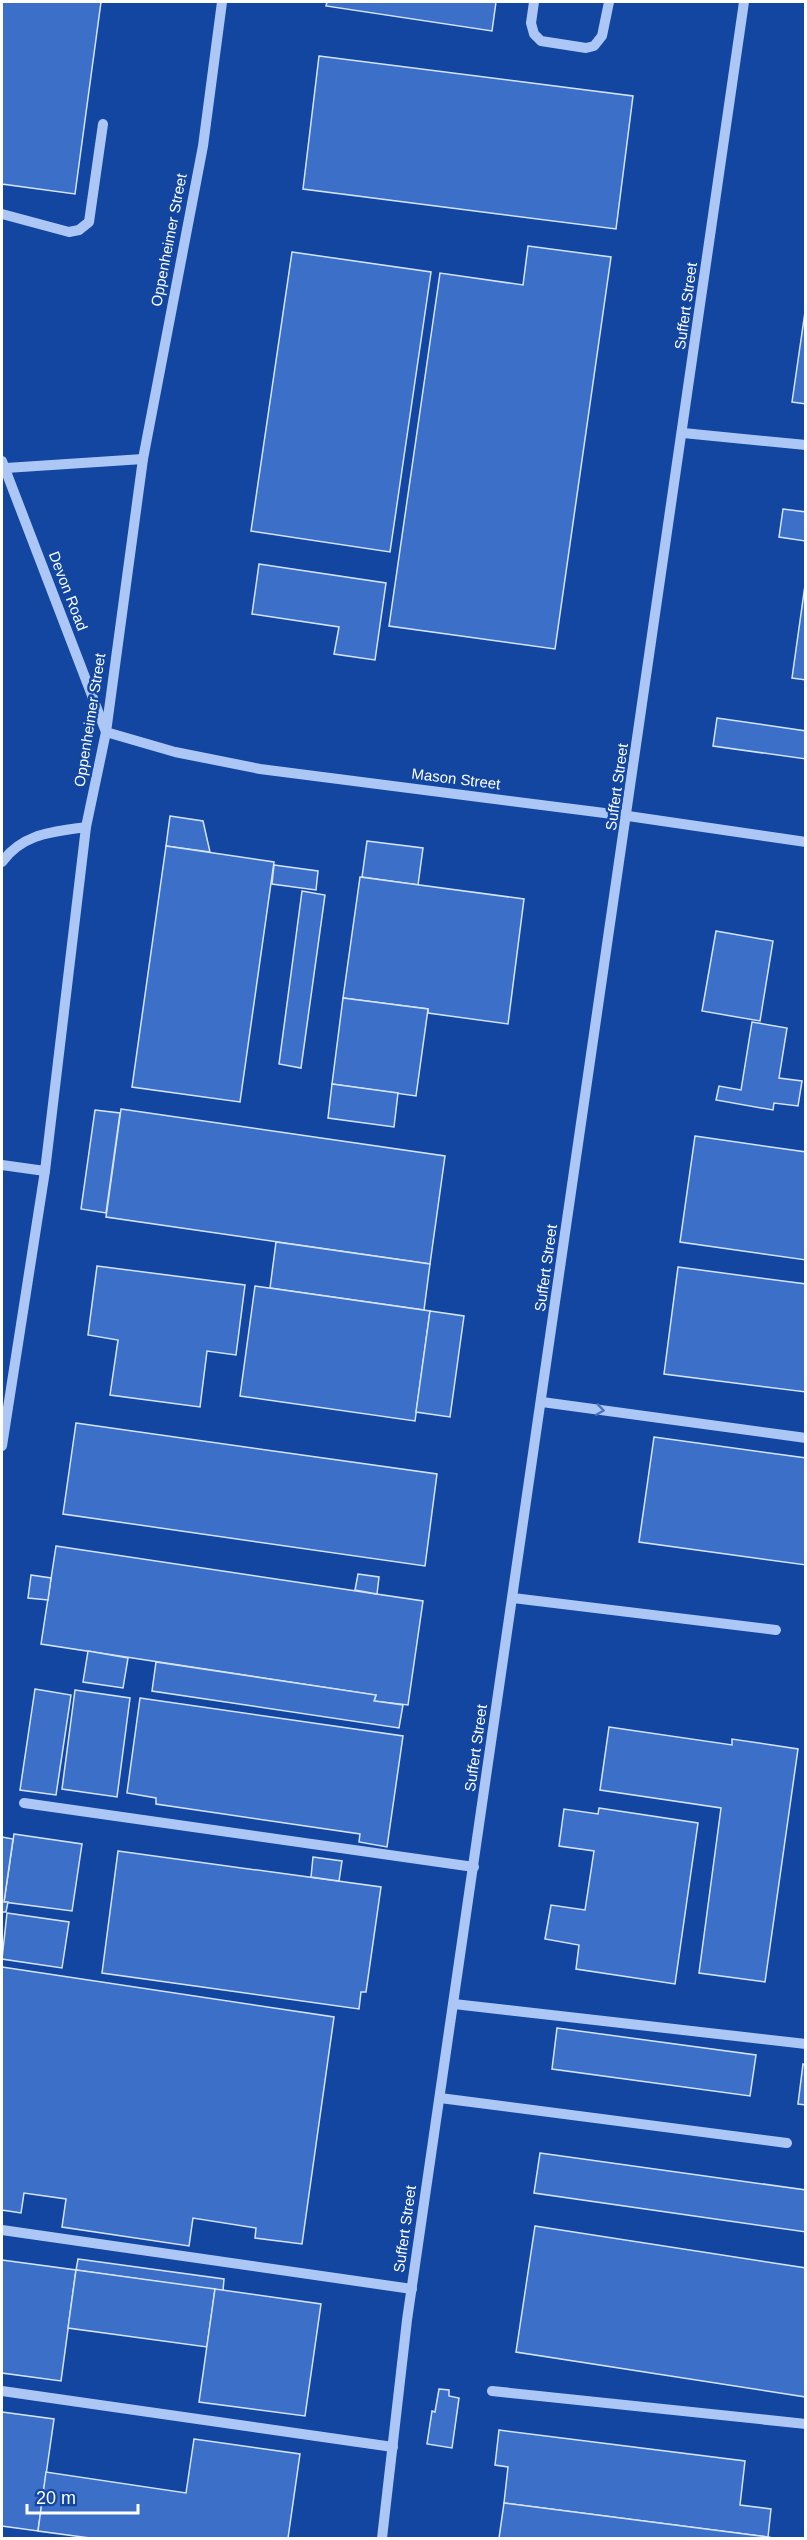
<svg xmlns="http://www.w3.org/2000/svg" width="807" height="2540" viewBox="0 0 807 2540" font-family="Helvetica,sans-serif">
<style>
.building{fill:#3c6fc8;stroke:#d5e4fe;stroke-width:1.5}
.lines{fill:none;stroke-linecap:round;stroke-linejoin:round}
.minor{stroke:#acc7f5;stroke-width:10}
.oneway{stroke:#4873be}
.labels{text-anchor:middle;stroke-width:5;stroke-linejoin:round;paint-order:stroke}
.street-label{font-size:15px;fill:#fff;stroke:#1246a1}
</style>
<rect width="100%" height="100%" fill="#1246a1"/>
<g class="building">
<path d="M2 2H101L75 194 2 184Z"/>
<path d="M327 2H496L492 31 326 6Z"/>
<path d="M319 56 633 96 616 229 303 189Z"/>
<path d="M528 246 611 257 555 649 389 626 440 273 523 285Z"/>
<path d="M292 252 431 272 390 552 251 531Z"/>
<path d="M806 305V404L792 402Z"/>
<path d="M783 509 806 512 805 541 779 537Z"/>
<path d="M259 564 386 583 375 660 334 654 339 627 252 614Z"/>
<path d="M806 578V680L792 678Z"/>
<path d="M717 718 806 731V759L713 746Z"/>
<path d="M170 816 203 821 210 852 166 846Z"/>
<path d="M367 841 423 848 418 885 362 877Z"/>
<path d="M166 846 274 862 240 1102 132 1087Z"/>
<path d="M274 865 318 871 316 890 272 884Z"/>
<path d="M360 877 524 899 508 1024 428 1013V1009L343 998Z"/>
<path d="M302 891 325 895 301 1068 279 1064Z"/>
<path d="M716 931 773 941 760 1021 702 1011Z"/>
<path d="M343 998 428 1009 416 1096 332 1084Z"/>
<path d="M752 1022 787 1028 779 1078 802 1081 798 1106 774 1103 773 1110 716 1100 719 1086 741 1090Z"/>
<path d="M332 1084 398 1093 394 1127 328 1118Z"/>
<path d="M121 1109 445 1156 430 1264 106 1217Z"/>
<path d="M95 1110 120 1113 106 1213 81 1209Z"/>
<path d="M695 1136 806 1152V1260L680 1242Z"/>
<path d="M276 1242 430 1264 424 1310 270 1288Z"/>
<path d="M97 1266 245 1285 236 1355 207 1351 200 1407 110 1395 118 1340 88 1335Z"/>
<path d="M678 1267 806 1284V1392L664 1374Z"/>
<path d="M255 1286 430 1311 415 1421 240 1396Z"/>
<path d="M430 1311 464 1316 450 1417 416 1412Z"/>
<path d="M76 1423 437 1474 425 1566 63 1514Z"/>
<path d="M654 1437 806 1458V1565L639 1542Z"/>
<path d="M56 1546 423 1601 408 1705 374 1701 376 1695 41 1644Z"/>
<path d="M358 1574 379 1577 377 1594 355 1590Z"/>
<path d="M31 1575 51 1578 48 1600 28 1598Z"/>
<path d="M88 1651 128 1658 123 1688 83 1682Z"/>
<path d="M156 1662 376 1695 374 1701 403 1705 399 1728 152 1691Z"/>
<path d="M35 1689 71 1695 56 1795 20 1790Z"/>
<path d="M75 1690 130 1698 117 1797 62 1789Z"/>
<path d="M140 1698 403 1736 387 1847 359 1842 360 1834 156 1804V1798L127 1793Z"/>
<path d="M609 1727 732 1745V1739L798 1749 765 1982 699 1973 721 1808 600 1790Z"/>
<path d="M599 1808 698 1823 675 1984 576 1969 579 1945 545 1939 551 1905 585 1910 594 1851 559 1846 564 1809 598 1814Z"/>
<path d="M14 1834 82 1844 72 1911 4 1902Z"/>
<path d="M2 1837 13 1839 4 1902H8L6 1912H2Z"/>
<path d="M118 1851 381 1887 366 1992H361L359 2009 102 1973Z"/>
<path d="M313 1857 342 1861 339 1881 311 1877Z"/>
<path d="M7 1913 69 1922 62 1968 2 1959Z"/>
<path d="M2 1967 334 2017 302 2244 255 2238 256 2228 193 2218 189 2246 62 2227 66 2199 24 2193 21 2213 2 2210Z"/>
<path d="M557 2028 756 2055 750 2096 552 2069Z"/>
<path d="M803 2064 806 2065V2105L798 2104Z"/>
<path d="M540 2153 806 2190V2232L534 2193Z"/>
<path d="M535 2226 806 2268V2397L516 2352Z"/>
<path d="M78 2259 224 2279 223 2291 76 2270Z"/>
<path d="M2 2260 76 2270 61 2381 2 2373Z"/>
<path d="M76 2270 215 2289 207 2347 68 2328Z"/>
<path d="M215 2289 321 2304 305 2416 199 2402Z"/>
<path d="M439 2389 449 2390V2396L459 2398 452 2448 427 2444 432 2411 435 2412Z"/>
<path d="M2 2412 54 2419 38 2531 2 2526Z"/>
<path d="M499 2430 745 2461 740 2505 771 2509 768 2537 504 2503 508 2467 495 2465Z"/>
<path d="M194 2439 300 2454 288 2538H90L38 2531 46 2472 186 2493Z"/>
<path d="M504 2503 768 2537 773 2538H499Z"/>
</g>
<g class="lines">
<g class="minor">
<path d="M534 2 531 23 534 34 541 41 586 48 594 46 602 36 609 2"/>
<path d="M2 214 69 232 79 230 89 222 103 124"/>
<path d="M683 433 806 445"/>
<path d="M2 461 106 732 175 752 260 769 628 816 806 842"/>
<path d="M6 468 143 459"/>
<path d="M2 862C23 833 53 832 86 827"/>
<path d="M2 1165 45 1171"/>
<path d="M542 1402 806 1438"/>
<path d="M2 1446 45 1171 86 827 106 732 143 459 203 146 222 2"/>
<path d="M513 1598 776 1630"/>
<path d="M24 1803 474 1867"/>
<path d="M454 2004 806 2044"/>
<path d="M440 2098 787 2143"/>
<path d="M2 2230 412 2289"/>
<path d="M2 2391 393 2447"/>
<path d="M492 2391 806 2424"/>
<path d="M382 2538 407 2320 744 2"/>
</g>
</g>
<defs><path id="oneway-chevron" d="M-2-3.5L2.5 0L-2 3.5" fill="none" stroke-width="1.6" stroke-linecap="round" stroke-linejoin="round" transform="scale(1.5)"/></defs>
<use class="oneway" href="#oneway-chevron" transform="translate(600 1410) rotate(8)"/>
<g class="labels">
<g class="street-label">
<text transform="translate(169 240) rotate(-79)" y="5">Oppenheimer Street</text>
<text transform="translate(686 306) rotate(-82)" y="5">Suffert Street</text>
<text transform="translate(68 591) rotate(69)" y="5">Devon Road</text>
<text transform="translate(90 720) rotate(-81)" y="5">Oppenheimer Street</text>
<text transform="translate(456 779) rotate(7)" y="5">Mason Street</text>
<text transform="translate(617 787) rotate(-82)" y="5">Suffert Street</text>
<text transform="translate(546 1268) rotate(-82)" y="5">Suffert Street</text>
<text transform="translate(476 1748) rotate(-82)" y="5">Suffert Street</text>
<text transform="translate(405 2229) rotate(-82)" y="5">Suffert Street</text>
</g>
</g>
<rect width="807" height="2540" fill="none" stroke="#ffffff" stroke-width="6"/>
<path d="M27 2504v9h111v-9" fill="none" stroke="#ffffff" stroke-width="3"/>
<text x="36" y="2504" font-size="18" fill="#ffffff" stroke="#1246a1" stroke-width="4.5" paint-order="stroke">20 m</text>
</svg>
